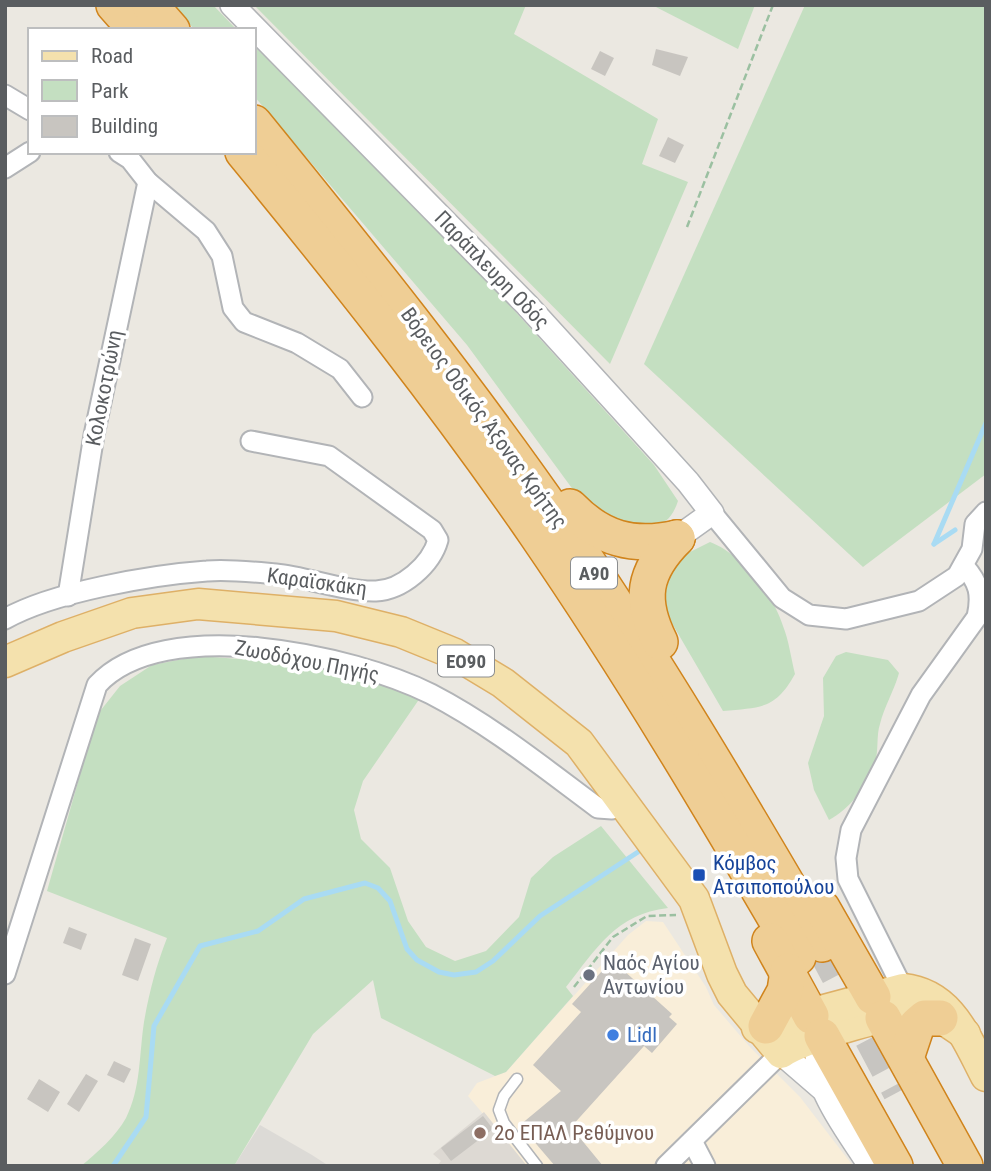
<svg xmlns="http://www.w3.org/2000/svg" width="991" height="1171" viewBox="0 0 991 1171" font-family="'Roboto Condensed',sans-serif">
<style>
.commercial{fill:#f9eed9}
.industrial{fill:#dcdad6}
.education{fill:#ddd9d3}
.green{fill:#c4dfc1}
.lines{fill:none;stroke-linecap:round;stroke-linejoin:round}
.stream{stroke:#a9dbf3;stroke-width:5}
.building{fill:#c8c5c0}
.motorway-tunnel{stroke:#c7c5c1;stroke-width:35;stroke-dasharray:35 18;stroke-linecap:butt}
.service-casing{stroke:#b2b4b7;stroke-width:13}
.minor-casing{stroke:#b2b4b7;stroke-width:23}
.tertiary-casing{stroke:#b2b4b7;stroke-width:26}
.primary-casing{stroke:#deb067;stroke-width:33}
.motorway-casing{stroke:#d0841c;stroke-width:38}
.path{stroke:#9bc0a1;stroke-width:2.5;stroke-dasharray:7 3.5;stroke-linecap:butt}
.service{stroke:#fff;stroke-width:10}
.minor{stroke:#fff;stroke-width:19}
.tertiary{stroke:#fff;stroke-width:23}
.primary{stroke:#f4e1ad;stroke-width:30}
.motorway{stroke:#efce95;stroke-width:35}
.transit-dot{fill:#1a4fb4;stroke:#fff;stroke-width:2.5}
.worship-dot{fill:#6b7280;stroke:#fff;stroke-width:2.5}
.shop-dot{fill:#3f7fe0;stroke:#fff;stroke-width:2.5}
.education-dot{fill:#8d6e63;stroke:#fff;stroke-width:2.5}
.labels{text-anchor:middle;stroke-width:7;stroke-linejoin:round;paint-order:stroke}
.shield{fill:#fff;stroke:#8c8e90;stroke-width:2}
.shield-label{font-size:19px;font-weight:bold;fill:#5a5d60}
.street-label{font-size:21px;fill:#5a5d60;stroke:#fff}
.transit-label{font-size:21px;fill:#164399;stroke:#fff;text-anchor:start}
.worship-label{font-size:21px;fill:#5b616d;stroke:#fff;text-anchor:start}
.shop-label{font-size:21px;fill:#366cbe;stroke:#fff;text-anchor:start}
.education-label{font-size:21px;fill:#785e54;stroke:#fff;text-anchor:start}
</style>
<rect width="100%" height="100%" fill="#ebe8e1"/>
<path class="commercial" d="M646 921 663 922 706 987 714 1005 749 1046 800 1097 853 1166H527L468 1096 477 1083 506 1072 628 935Z"/>
<path class="industrial" d="M260 1125 312 1155 329 1166H234Z"/>
<path class="education" d="M484 1112 527 1166H437L441 1161 433 1154Z"/>
<g class="green">
<path d="M172 5H213L237 30H195Z"/>
<path d="M254 5H526L514 34 658 119 642 164 688 182 610 364Z"/>
<path d="M652 5H755L738 49Z"/>
<path d="M805 5H986V474L863 567 644 364Z"/>
<path d="M254 46 467 258 654 465 678 501C668 532 648 527 620 530L574 491 467 345 254 96Z"/>
<path d="M710 542C740 553 773 594 783 626 789 641 791 658 795 674 775 710 761 707 723 711L662 606 666 572 688 553Z"/>
<path d="M846 652 888 660 899 673C894 691 884 707 880 724 876 736 879 750 875 762 868 785 850 809 829 820L814 790 808 763 824 716 823 678 836 656Z"/>
<path d="M199 656 278 662 359 676 420 698 363 781 354 810 361 839 390 868 408 921 426 947 455 961 486 951 519 917 531 878 553 857 601 826 668 908C616 914 596 949 566 987L573 996 506 1072 495 1076 381 1018 373 980 313 1034 234 1166H81C97 1153 116 1136 126 1118 141 1088 139 1055 144 1022 149 993 156 966 167 938L47 891 97 715 120 686 152 665Z"/>
</g>
<g class="lines">
<g class="stream">
<path d="M934 544 986 423"/>
<path d="M934 544 955 530"/>
<path d="M113 1166 146 1117 154 1026 200 946 258 931 304 899 365 883 378 888 390 901 407 949 417 960 439 972 454 975 476 972 493 961 540 916 638 852"/>
</g>
</g>
<g class="building">
<path d="M656 49 688 57 680 76 652 65Z"/>
<path d="M600 51 614 58 605 76 591 69Z"/>
<path d="M668 137 684 145 675 163 659 156Z"/>
<path d="M69 927 87 934 81 950 63 943Z"/>
<path d="M135 938 151 944 138 981 122 975Z"/>
<path d="M612 960 672 1014 669 1017 677 1024 652 1053 644 1046 571 1127 603 1166H555L520 1125 561 1091 533 1065 581 1012 572 1004Z"/>
<path d="M114 1061 131 1069 124 1083 107 1075Z"/>
<path d="M86 1074 98 1081 79 1112 67 1104Z"/>
<path d="M39 1079 60 1092 48 1112 27 1099Z"/>
<path d="M483 1116 493 1129 451 1161 441 1148Z"/>
</g>
<g class="lines">
<path class="motorway-tunnel" d="M822 944 900 1091"/>
<g class="service-casing">
<path id="service" d="M517 1079 504 1096 499 1110 504 1123 537 1166"/>
</g>
<g class="minor-casing">
<g id="minor">
<path d="M5 95 30 110"/>
<path d="M119 152 130 159 148 182 206 231 222 256 233 308 244 322 297 343 340 369 362 397"/>
<path d="M5 168 30 152"/>
<path d="M712 513 782 598 809 615 846 619 919 601 957 576 972 549 975 524 986 512"/>
<path d="M68 596 94 435 148 182"/>
<path d="M5 619C53 592 151 575 207 571 228 569 254 572 276 574 307 577 345 592 376 591 402 590 431 565 438 540L432 530 329 456 251 441"/>
<path d="M5 974 97 685C163 613 353 655 431 694 491 725 544 768 598 808L612 809 624 803"/>
<path d="M903 989 848 879 846 858 851 830 921 695 977 617C982 594 979 583 964 566"/>
<path d="M692 1141 705 1166"/>
<path d="M666 1166 781 1053"/>
</g>
</g>
<g class="tertiary-casing">
<g id="tertiary">
<path d="M232 5 527 305 688 482 712 513 677 538"/>
<path d="M822 1036C802 1078 849 1131 870 1166"/>
<path d="M781 1053 825 1091"/>
</g>
</g>
<g class="primary-casing">
<g id="primary">
<path d="M5 662 63 637 132 613 198 604 336 616 401 632 455 654 503 683 579 743 694 899 722 974 732 994 781 1053C802 1038 903 1007 927 1013 941 1016 954 1026 965 1034"/>
<path d="M757 1028 903 989C951 994 966 1038 986 1076"/>
</g>
</g>
<g class="motorway-casing">
<g id="motorway">
<path d="M114 5 136 30"/>
<path d="M150 5 172 30"/>
<path d="M254 123C360 253 464 383 560 521 654 658 738 800 822 944"/>
<path d="M243 152C345 276 445 402 536 534 630 671 715 814 798 957"/>
<path d="M570 507C601 539 633 548 677 538"/>
<path d="M660 642C639 600 643 572 677 538"/>
<path d="M822 908 873 997"/>
<path d="M770 941 811 1016"/>
<path d="M883 1018 965 1166"/>
<path d="M766 1026 785 991 788 971"/>
<path d="M822 1036 895 1166"/>
<path d="M906 1058 917 1025 925 1018H940"/>
</g>
</g>
<g class="path">
<path d="M687 227 773 5"/>
<path d="M574 987 613 937 647 916 676 915"/>
</g>
<use href="#service" class="service"/>
<use href="#minor" class="minor"/>
<use href="#tertiary" class="tertiary"/>
<use href="#primary" class="primary"/>
<use href="#motorway" class="motorway"/>
</g>
<rect class="transit-dot" x="692" y="868" width="14" height="14" rx="3.5"/>
<circle class="worship-dot" cx="589" cy="975" r="7"/>
<circle class="shop-dot" cx="613" cy="1035" r="7"/>
<circle class="education-dot" cx="480" cy="1133" r="7"/>
<g class="labels">
<g class="shield">
<rect x="571" y="557.5" width="46" height="31" rx="5"/>
<rect x="438" y="645.5" width="56" height="31" rx="5"/>
</g>
<g class="shield-label">
<text x="594" y="580">Α90</text>
<text x="466" y="668">ΕΟ90</text>
</g>
<g class="street-label">
<text transform="translate(492 270) rotate(46)" y="7">Παράπλευρη Οδός</text>
<text transform="translate(104 388) rotate(-79)" y="7">Κολοκοτρώνη</text>
<text transform="translate(484 418) rotate(54)" y="7">Βόρειος Οδικός Άξονας Κρήτης</text>
<text transform="translate(317 582) rotate(8)" y="7">Καραϊσκάκη</text>
<text transform="translate(307 661) rotate(11)" y="7">Ζωοδόχου Πηγής</text>
</g>
<g class="transit-label">
<text x="713" y="870">Κόμβος<tspan x="713" dy="24">Ατσιποπούλου</tspan></text>
</g>
<g class="worship-label">
<text x="603" y="970">Ναός Αγίου<tspan x="603" dy="24">Αντωνίου</tspan></text>
</g>
<g class="shop-label">
<text x="627" y="1042">Lidl</text>
</g>
<g class="education-label">
<text x="494" y="1140">2ο ΕΠΑΛ Ρεθύμνου</text>
</g>
</g>
<rect width="991" height="1171" fill="none" stroke="#5a5d60" stroke-width="14"/>
<rect x="28" y="28" width="228" height="126" fill="#ffffff" stroke="#bdbebf" stroke-width="2"/>
<rect x="42" y="51" width="35" height="10" fill="#f4e1ad" stroke="#bdbebf" stroke-width="2"/>
<text x="91" y="63" font-size="21" fill="#5a5d60">Road</text>
<rect x="42" y="80" width="35" height="21" fill="#c4dfc1" stroke="#bdbebf" stroke-width="2"/>
<text x="91" y="98" font-size="21" fill="#5a5d60">Park</text>
<rect x="42" y="116" width="35" height="21" fill="#c8c5c0" stroke="#bdbebf" stroke-width="2"/>
<text x="91" y="133" font-size="21" fill="#5a5d60">Building</text>
</svg>
